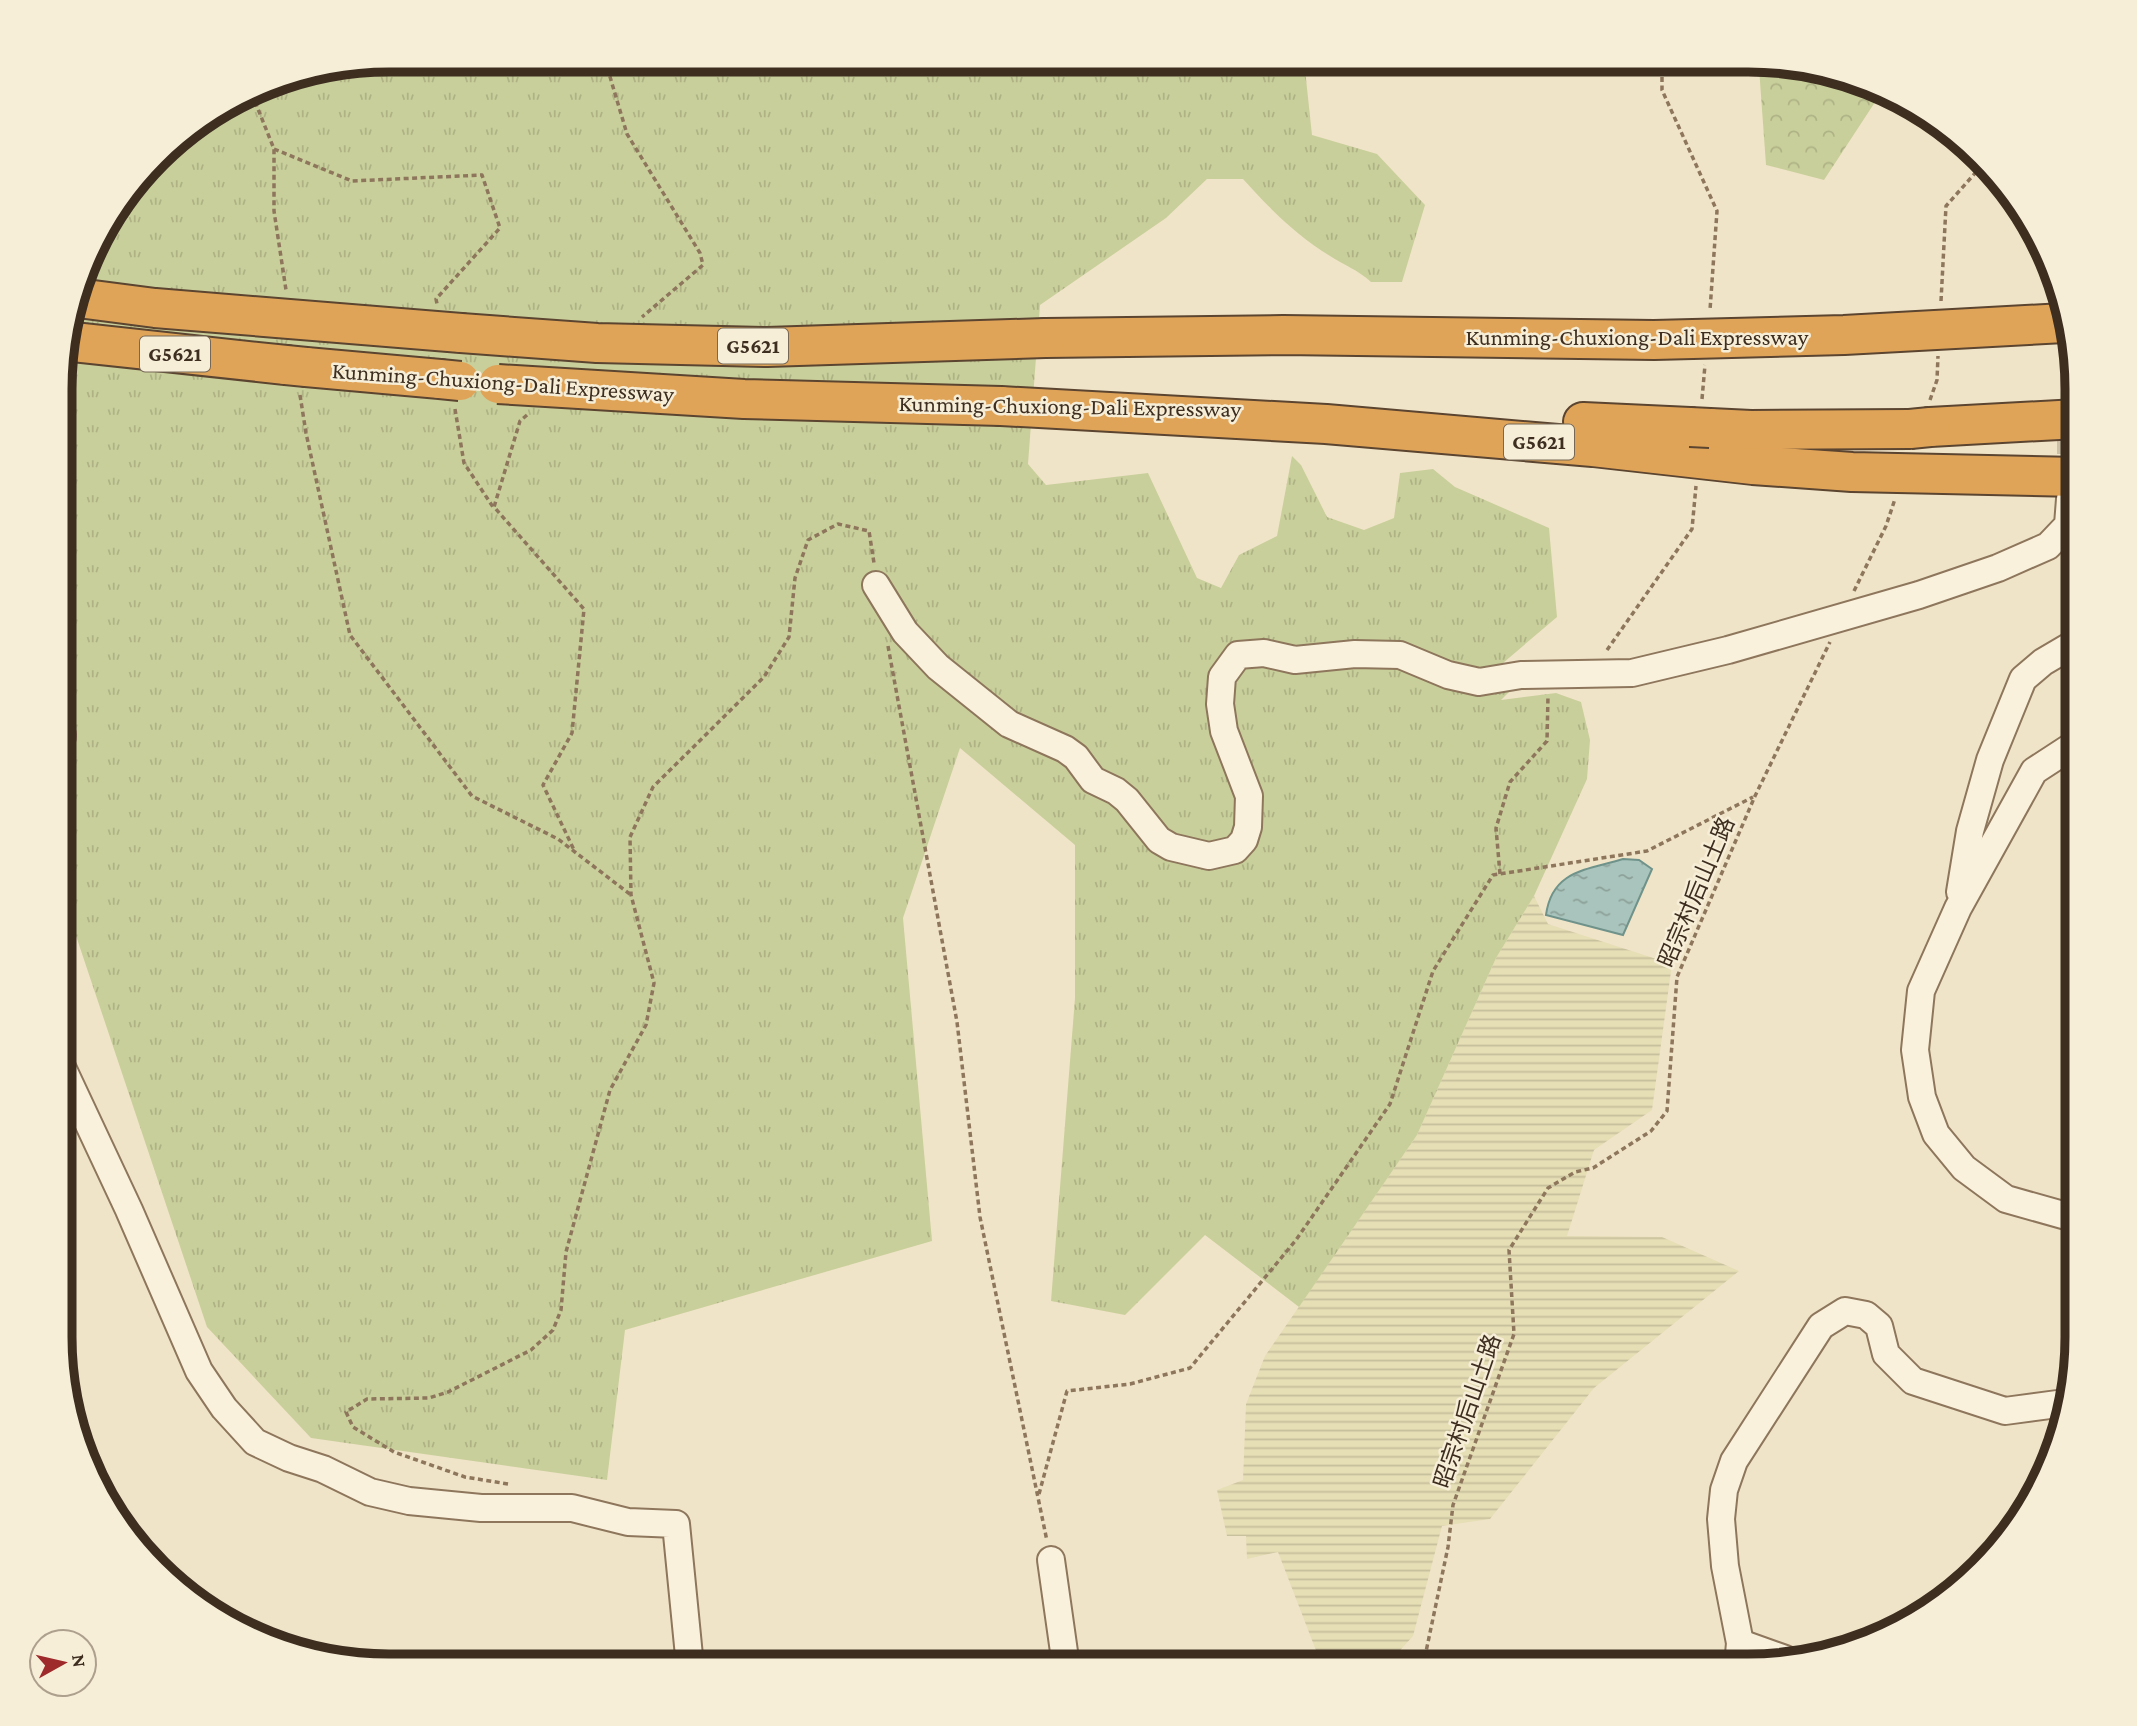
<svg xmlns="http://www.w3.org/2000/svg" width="2137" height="1726" viewBox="0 0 2137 1726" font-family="'Crimson Pro','Noto Sans SC',serif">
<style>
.farmland{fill:url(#farmland-rules)}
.grass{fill:url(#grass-tufts)}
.forest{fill:url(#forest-crowns)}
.water{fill:url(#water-ripples);stroke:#6f938a;stroke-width:2}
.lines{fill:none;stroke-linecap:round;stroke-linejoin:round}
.minor-tunnel{stroke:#ccc0a6;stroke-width:26;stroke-dasharray:26 13;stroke-linecap:butt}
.minor-casing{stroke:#8d765c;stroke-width:30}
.highway-casing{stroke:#5b4430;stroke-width:42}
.path{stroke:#8d765c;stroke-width:3.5;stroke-dasharray:5 3.5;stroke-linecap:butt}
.minor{stroke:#faf1dc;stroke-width:26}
.highway{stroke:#e0a458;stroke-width:38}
.highway-bridge-casing{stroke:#5b4430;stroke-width:42;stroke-linecap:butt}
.highway-bridge{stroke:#e0a458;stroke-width:38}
.labels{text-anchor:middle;stroke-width:5;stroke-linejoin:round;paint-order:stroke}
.shield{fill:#f7eed8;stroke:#756857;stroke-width:2}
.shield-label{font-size:21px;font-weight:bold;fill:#3d2e20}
.street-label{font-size:23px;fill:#3d2e20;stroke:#f7eed8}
.rim{fill:none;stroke:#3d2e20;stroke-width:9}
</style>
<defs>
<pattern id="farmland-rules" width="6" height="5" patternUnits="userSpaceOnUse" patternTransform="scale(1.75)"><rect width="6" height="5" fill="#e6deb5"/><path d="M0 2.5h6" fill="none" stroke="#c6bf9b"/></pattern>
<pattern id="grass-tufts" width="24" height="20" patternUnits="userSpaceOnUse" patternTransform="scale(1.75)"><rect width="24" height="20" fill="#c9cf9b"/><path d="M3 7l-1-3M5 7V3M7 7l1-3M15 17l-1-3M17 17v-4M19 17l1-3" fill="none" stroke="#aeb285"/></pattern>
<pattern id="forest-crowns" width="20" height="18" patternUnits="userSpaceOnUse" patternTransform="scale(1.75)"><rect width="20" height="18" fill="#c9cf9b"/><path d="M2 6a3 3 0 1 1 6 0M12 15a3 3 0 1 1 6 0" fill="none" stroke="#aeb285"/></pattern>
<pattern id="water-ripples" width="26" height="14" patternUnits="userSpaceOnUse" patternTransform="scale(1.75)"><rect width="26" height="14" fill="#a9c4bc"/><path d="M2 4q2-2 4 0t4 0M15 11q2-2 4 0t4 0" fill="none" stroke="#8ba098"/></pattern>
</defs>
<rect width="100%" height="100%" fill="#f0e4c8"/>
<path class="farmland" d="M1534 896 1548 924 1672 964 1652 1110 1594 1150 1567 1236 1662 1237 1739 1271 1594 1388 1490 1519 1442 1526 1413 1636 1386 1666H1322L1278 1552 1247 1559 1246 1536H1227L1217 1490 1243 1480 1246 1404 1265 1356 1417 1135 1496 958Z"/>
<path class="grass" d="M388 60H1304L1312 135 1377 154 1425 205 1402 282H1371C1358 270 1344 265 1330 256 1296 235 1269 208 1243 179H1207L1166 218 1040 305 1028 464 1046 485 1148 473 1197 578 1221 588 1239 555 1277 536 1292 456 1301 465 1327 517 1364 530 1394 518 1400 473 1433 469 1455 487 1549 528 1557 617 1503 663 1510 691 1501 700 1556 693 1581 702 1590 740 1587 779 1534 896 1496 958 1417 1135 1299 1307 1205 1235 1125 1315 1051 1301 1075 998V845L960 748 903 918 932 1241 625 1330 607 1480 311 1438 207 1327 61 891 62 345 103 224 172 141 282 77Z"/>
<path class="forest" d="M1744 60H1770L1875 85 1883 90 1824 180 1766 165 1759 68Z"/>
<path class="water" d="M1623 859 1639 860 1652 869 1623 935 1546 915C1552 870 1587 870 1623 859Z"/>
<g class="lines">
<path class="minor-tunnel" d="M2070 493V440L2077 391"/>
<g class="minor-casing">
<g id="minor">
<path d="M876 585 905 632 938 667 1009 724 1065 749 1076 757 1093 780 1116 791 1127 800 1159 840 1171 847 1209 856 1235 850 1244 840 1248 827 1249 796 1224 731 1220 704 1222 677 1238 655 1264 653 1295 660 1355 654 1400 655 1448 675 1479 682 1521 675 1632 673 1728 650 1919 595 1998 568 2048 546 2068 525 2070 499"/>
<path d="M62 737V734"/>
<path d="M1960 892 1970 831 1990 760 2023 679 2043 662 2077 642"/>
<path d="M61 1065 129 1210 199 1371 224 1408 255 1442 289 1458 323 1469 370 1492 409 1501 481 1508H572L628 1522 676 1524 690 1666"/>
<path d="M2077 1219 2006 1199 1964 1168 1936 1134 1922 1097 1915 1050 1921 991 1958 908 2034 771 2077 743"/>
<path d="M1051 1560 1066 1666"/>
<path d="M1740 1643 1785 1659"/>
<path d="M1738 1666 1740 1643 1725 1566 1721 1519 1724 1490 1734 1461 1821 1326 1845 1311 1866 1315 1879 1326 1886 1354 1913 1381 2005 1411 2065 1403"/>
</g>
</g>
<g class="highway-casing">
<g id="highway">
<path d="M78 298 155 308 461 333"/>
<path d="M1045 338 1283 335 1654 340 1844 335 2064 323"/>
<path d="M64 341 286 365"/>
<path d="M306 367 440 379"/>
<path d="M1001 406 1326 424 1593 447 1753 465 1852 472 2077 477"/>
<path d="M1583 422 1690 427"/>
<path d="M1930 427 2077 419"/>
<path d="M1710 428 1751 430 1910 429"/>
</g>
</g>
<g class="path">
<path d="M605 60 627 134 700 253 703 265 642 317"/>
<path d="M1662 60V90L1717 211 1710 310"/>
<path d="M252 94 274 149V211L286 290"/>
<path d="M274 149 352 181 482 175 500 228 436 299 437 304"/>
<path d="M1941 301 1946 206 1985 162"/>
<path d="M300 395 306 433 350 635 472 796 558 839 631 895"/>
<path d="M1702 399 1705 365"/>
<path d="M1930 400 1937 380 1938 356"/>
<path d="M455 409 464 463 493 507"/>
<path d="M527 415 520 421 494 507 584 609 572 733 543 785 575 852"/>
<path d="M1854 591 1886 526 1895 499"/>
<path d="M888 646 957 1022 980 1217 1047 1541"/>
<path d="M1607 650 1692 529 1696 486"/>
<path d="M1500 874 1496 828 1510 782 1547 741 1548 696"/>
<path d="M508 1484 465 1477 394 1452 353 1427 346 1412 367 1399 429 1398 448 1392 531 1350 553 1330 561 1310 566 1252 610 1090 646 1025 654 983 631 895 630 837 653 787 764 677 789 637 795 578 808 540 838 524 869 531 874 563"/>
<path d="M1039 1494 1067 1391 1130 1384 1190 1368 1296 1240 1390 1104 1433 971 1493 875 1647 851 1753 797"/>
<path d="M1423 1666 1448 1547 1453 1505 1514 1334 1509 1250 1548 1188 1575 1172 1593 1168 1651 1131 1667 1111 1677 977 1755 796 1830 642"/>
</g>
<use href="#minor" class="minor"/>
<use href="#highway" class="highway"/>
<g class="highway-bridge-casing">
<g id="highway-bridge">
<path d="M461 333 597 343 767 347 1045 338"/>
<path d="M286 365 306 367"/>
<path d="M440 379 460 381"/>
<path d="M498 384 744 399 1001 406"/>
<path d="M1690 427 1710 428"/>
<path d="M1910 429 1930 427"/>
</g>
</g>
<use href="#highway-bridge" class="highway-bridge"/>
</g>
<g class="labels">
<g class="shield">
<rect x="718" y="328.5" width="70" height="35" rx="5"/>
<rect x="140" y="336.5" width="70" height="35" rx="5"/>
<rect x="1504" y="424.5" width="70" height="35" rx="5"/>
</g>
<g class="shield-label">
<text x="753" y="353">G5621</text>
<text x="175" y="361">G5621</text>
<text x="1539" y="449">G5621</text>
</g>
<g class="street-label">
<text x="1637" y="345">Kunming-Chuxiong-Dali Expressway</text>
<text transform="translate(503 382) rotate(4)" y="8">Kunming-Chuxiong-Dali Expressway</text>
<text transform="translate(1070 406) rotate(1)" y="8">Kunming-Chuxiong-Dali Expressway</text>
<text transform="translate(1696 892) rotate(-67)" y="8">昭宗村后山土路</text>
<text transform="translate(1467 1411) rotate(-71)" y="8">昭宗村后山土路</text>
</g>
</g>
<path d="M0 0H2137V1726H0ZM389 72H1748A317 317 0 0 1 2065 389V1337A317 317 0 0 1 1748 1654H389A317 317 0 0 1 72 1337V389A317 317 0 0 1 389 72Z" fill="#f7eed8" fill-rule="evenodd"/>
<path class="rim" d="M389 72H1748A317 317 0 0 1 2065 389V1337A317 317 0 0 1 1748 1654H389A317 317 0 0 1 72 1337V389A317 317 0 0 1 389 72Z"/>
<g transform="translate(63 1663) rotate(82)"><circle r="33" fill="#f7eed8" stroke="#ada18e" stroke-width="2"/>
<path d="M0-5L12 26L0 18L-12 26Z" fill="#9e2a2b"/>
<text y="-10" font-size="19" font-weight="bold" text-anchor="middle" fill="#3d2e20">N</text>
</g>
</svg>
